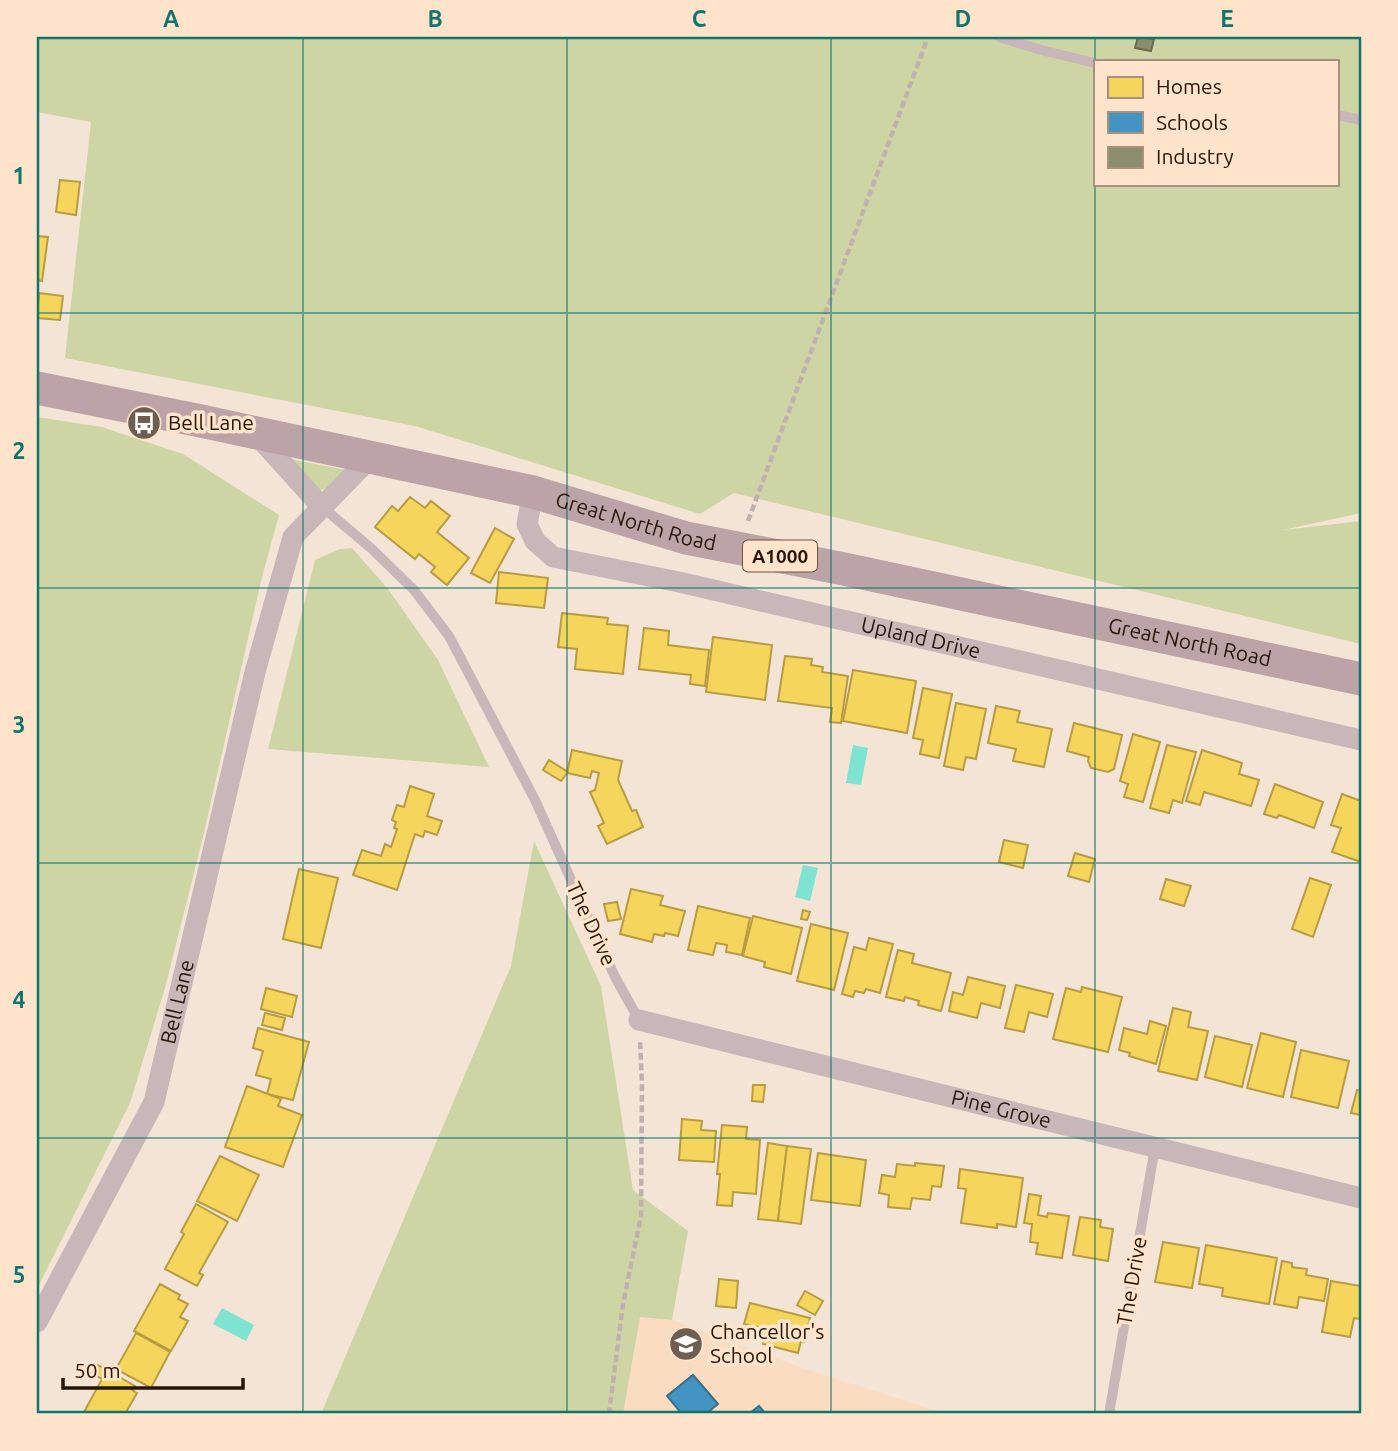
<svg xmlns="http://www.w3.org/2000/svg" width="1398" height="1451" viewBox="0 0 1398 1451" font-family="Ubuntu,sans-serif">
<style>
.built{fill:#fadcc1}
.green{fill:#ced5a4;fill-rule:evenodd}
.water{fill:#7fe3d2}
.homes{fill:#f6d55c;stroke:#b89c42;stroke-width:2}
.schools{fill:#4393c3;stroke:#3a6e8a;stroke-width:2}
.industry{fill:#8c8c6e;stroke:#6d694f;stroke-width:2}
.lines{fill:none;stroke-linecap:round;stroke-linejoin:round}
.path{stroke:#c0b1af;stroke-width:4.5;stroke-dasharray:7 3.5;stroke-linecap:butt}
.service{stroke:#c9b6b8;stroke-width:10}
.minor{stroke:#c9b6b8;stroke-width:21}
.primary{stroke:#bca3a7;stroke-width:33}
.grid{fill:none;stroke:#0f766e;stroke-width:2;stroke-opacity:0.55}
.labels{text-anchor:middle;stroke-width:7;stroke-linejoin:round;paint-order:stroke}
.shield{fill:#ffe3ca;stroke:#675441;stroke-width:2}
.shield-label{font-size:19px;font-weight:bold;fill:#261606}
.poi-label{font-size:21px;fill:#261606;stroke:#ffe3ca;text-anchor:start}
.street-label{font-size:21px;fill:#261606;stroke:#ffe3ca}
.neatline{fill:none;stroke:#0f766e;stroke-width:2.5}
.grid-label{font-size:23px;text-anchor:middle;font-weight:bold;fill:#0f766e}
</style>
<rect width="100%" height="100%" fill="#f3e4d6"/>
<path class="built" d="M640 1317 672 1320 802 1368 946 1414H623Z"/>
<g class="green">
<path d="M37 37H1361V513L1283 530 1361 521V644L734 493 700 514 415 426 65 358 91 122 37 112ZM1095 61H1337V184H1095Z"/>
<path d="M37 417 102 427 183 454 279 515 261 581 203 837 165 988 130 1103 37 1289Z"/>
<path d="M290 459 346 470 327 489 319 490Z"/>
<path d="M352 548 388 589 438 660 489 767 268 749 315 560 340 549Z"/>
<path d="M534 841 601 986 633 1190 688 1231 672 1320 640 1317 623 1414H321L511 966Z"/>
</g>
<g class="water">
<path d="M853 745 868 748 861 785 846 783Z"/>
<path d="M803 865 818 868 810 901 795 897Z"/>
<path d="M222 1308 254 1325 246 1341 213 1324Z"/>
</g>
<g class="homes">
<path d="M60 180 80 182 76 215 56 212Z"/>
<path d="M37 236 48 237 42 281 37 280Z"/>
<path d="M39 293 63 296 60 320 37 318Z"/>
<path d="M410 497 425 508 431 501 450 516 437 532 469 558 447 585 431 572 435 567 419 554 415 559 375 527 392 506 398 511Z"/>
<path d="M495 528 514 539 490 583 471 573Z"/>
<path d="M499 572 548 578 544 608 496 603Z"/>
<path d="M562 613 608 618 607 624 628 626 623 674 575 669 577 649 558 647Z"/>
<path d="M644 628 669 631 668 645 709 650 705 686 690 684 691 675 639 669Z"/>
<path d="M713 637 772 645 765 700 706 692Z"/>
<path d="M785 656 812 659 811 665 823 667 822 672 848 676 841 723 830 722 832 708 778 701Z"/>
<path d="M853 670 916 681 907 733 843 721Z"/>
<path d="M923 688 952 694 939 758 920 754 923 740 913 738Z"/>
<path d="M956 703 986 709 976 759 966 757 963 770 944 766Z"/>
<path d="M996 706 1020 711 1017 722 1052 729 1044 767 1013 761 1016 749 988 743Z"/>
<path d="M1074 723 1122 735 1114 769 1108 772 1091 768 1088 761 1089 757 1067 751Z"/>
<path d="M1133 734 1160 742 1143 802 1124 797 1128 784 1120 781Z"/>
<path d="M1167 745 1196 752 1182 803 1173 800 1169 813 1150 808Z"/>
<path d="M572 750 622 761 618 780 632 811 636 810 643 827 607 844 598 826 604 823 590 792 595 790 599 773 592 771 590 778 567 773Z"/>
<path d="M1202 750 1242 763 1239 774 1259 780 1251 806 1204 792 1200 805 1186 801Z"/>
<path d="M549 760 568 772 561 781 543 770Z"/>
<path d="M1275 784 1323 802 1314 828 1279 815 1277 818 1264 814Z"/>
<path d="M410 786 434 794 427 816 442 821 437 835 425 831 423 837 415 834 397 890 353 875 362 850 381 856 385 844 391 847 397 829 394 828 396 822 392 820 397 805 404 807Z"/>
<path d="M1342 794 1361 801V862L1332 852 1341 828 1331 825Z"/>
<path d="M1004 840 1028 845 1023 868 999 862Z"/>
<path d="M1075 853 1095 859 1089 882 1068 876Z"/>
<path d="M299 869 338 878 321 948 283 939Z"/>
<path d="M1310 878 1331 885 1313 937 1292 929Z"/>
<path d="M1166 879 1191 886 1184 906 1160 899Z"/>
<path d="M631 889 663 896 660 905 685 911 678 936 665 933 664 936 654 934 652 942 620 934Z"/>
<path d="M617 902 621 919 608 921 604 904Z"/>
<path d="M698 906 750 918 742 955 726 952 727 945 716 943 713 955 688 950Z"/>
<path d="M803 910 810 912 807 920 801 919Z"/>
<path d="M753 916 802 928 791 974 764 967 765 962 743 956Z"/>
<path d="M811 924 848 933 834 990 797 981Z"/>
<path d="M869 938 893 944 880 993 866 989 864 993 855 991 853 997 842 994 854 947 866 950Z"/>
<path d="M898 950 914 954 912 963 951 973 941 1011 918 1005 919 1001 905 997 904 1001 886 997Z"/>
<path d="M968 977 1005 986 1000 1008 981 1003 977 1018 949 1011 953 992 963 995Z"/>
<path d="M1016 985 1053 994 1047 1017 1029 1012 1024 1032 1005 1028Z"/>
<path d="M1082 987 1122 997 1108 1052 1053 1039 1066 988 1081 992Z"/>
<path d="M266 988 297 996 292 1017 261 1009Z"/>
<path d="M1173 1008 1191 1012 1188 1027 1208 1031 1197 1080 1158 1071Z"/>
<path d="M265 1013 285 1018 282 1030 262 1025Z"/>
<path d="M1150 1021 1166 1026 1156 1064 1129 1056 1130 1053 1119 1050 1124 1028 1147 1034Z"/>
<path d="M258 1028 309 1042 293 1100 267 1094 271 1079 256 1075 263 1051 253 1048Z"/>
<path d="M1261 1033 1296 1042 1283 1097 1247 1088Z"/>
<path d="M1215 1036 1252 1045 1242 1087 1205 1077Z"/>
<path d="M1301 1050 1349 1061 1338 1108 1291 1097Z"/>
<path d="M753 1085H765L763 1102 752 1101Z"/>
<path d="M247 1086 281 1099 278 1106 302 1115 283 1167 225 1147Z"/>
<path d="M1357 1090 1361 1091V1115L1351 1113Z"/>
<path d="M682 1119 702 1121 701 1130 716 1131 714 1162 679 1160Z"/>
<path d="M722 1125 747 1127 746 1139 760 1140 756 1194 733 1192 732 1206 717 1205 720 1174H717Z"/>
<path d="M768 1143 787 1146 778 1221 758 1219Z"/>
<path d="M787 1146 811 1149 801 1224 778 1221Z"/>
<path d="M818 1153 866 1160 860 1206 811 1200Z"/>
<path d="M220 1156 259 1175 237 1221 197 1201Z"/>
<path d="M915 1163 944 1166 941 1187 932 1186 930 1200 912 1198 910 1209 888 1207 889 1195 879 1193 882 1175 895 1177 897 1164 915 1166Z"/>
<path d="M960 1169 1023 1178 1016 1227 997 1224V1228L961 1223 966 1189 958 1188Z"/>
<path d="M1029 1194 1041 1196 1038 1215 1047 1217 1048 1213 1069 1216 1062 1258 1036 1254 1038 1243 1030 1242 1032 1224 1024 1223Z"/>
<path d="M196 1204 228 1222 199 1273 203 1275 197 1286 165 1269 184 1234 181 1232Z"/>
<path d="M1080 1217 1101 1220 1100 1227 1113 1229 1108 1261 1073 1255Z"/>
<path d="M1163 1242 1199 1248 1192 1288 1155 1282Z"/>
<path d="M1206 1245 1277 1258 1269 1304 1222 1296 1223 1288 1199 1284Z"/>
<path d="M1282 1261 1292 1263V1267L1307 1269 1306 1275 1328 1279 1324 1301 1299 1297 1297 1308 1274 1304Z"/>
<path d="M719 1279 738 1281 736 1308 716 1306Z"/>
<path d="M1331 1281 1361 1286V1319L1354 1318 1350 1337 1322 1332Z"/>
<path d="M160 1284 180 1295 178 1299 188 1304 180 1317 188 1321 171 1351 134 1331Z"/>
<path d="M805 1291 823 1301 815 1315 797 1305Z"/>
<path d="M750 1303 810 1318 804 1342 801 1341 798 1353 763 1344 767 1329 744 1324Z"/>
<path d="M136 1333 170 1352 151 1388 116 1369Z"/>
<path d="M98 1365 135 1386 132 1390 137 1393 125 1414H83L102 1379 93 1374Z"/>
</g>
<g class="schools">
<path d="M693 1375 718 1404 706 1414H682L667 1396Z"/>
<path d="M759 1406 766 1414H749Z"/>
</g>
<path class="industry" d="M1138 37 1154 39 1151 51 1135 48Z"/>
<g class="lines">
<g class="path">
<path d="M748 521 928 37"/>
<path d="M609 1414 623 1304 641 1216 642 1084 640 1040"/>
</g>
<g class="service">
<path d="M999 37 1045 51 1095 63"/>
<path d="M1337 115 1361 120"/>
<path d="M321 506 372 549 414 590 449 636 535 800 615 977 639 1020"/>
<path d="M1109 1414 1155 1147"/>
</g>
<g class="minor">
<path d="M255 433 321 506"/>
<path id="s1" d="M533 492 527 524 535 541 553 557 679 582 1361 740"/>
<path id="s2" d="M639 1020 1361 1198"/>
<path id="s3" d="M37 1322 154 1102 255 672 293 537 370 458"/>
</g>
<path class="primary" id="s4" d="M37 388 201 421 533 492 686 538 844 569 1361 679"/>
</g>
<path class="grid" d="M303 37V1414M567 37V1414M831 37V1414M1095 37V61M1095 184V1414M37 313H1361M37 588H1361M37 863H1361M37 1138H1361"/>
<defs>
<g id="bus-disc" transform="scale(1.75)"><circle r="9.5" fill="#6e5e4f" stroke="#ffe3ca"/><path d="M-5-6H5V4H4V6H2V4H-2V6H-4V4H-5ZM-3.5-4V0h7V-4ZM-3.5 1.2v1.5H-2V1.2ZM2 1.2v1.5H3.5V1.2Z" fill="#fff"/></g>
<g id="school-disc" transform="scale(1.75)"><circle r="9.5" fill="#6e5e4f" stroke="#ffe3ca"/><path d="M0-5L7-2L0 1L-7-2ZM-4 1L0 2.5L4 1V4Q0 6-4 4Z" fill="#fff"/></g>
</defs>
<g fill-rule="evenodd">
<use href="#bus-disc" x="144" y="423"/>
<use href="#school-disc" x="686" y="1344"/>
</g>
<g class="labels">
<rect class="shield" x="743" y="540.5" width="74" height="31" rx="5"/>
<g class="shield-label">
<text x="780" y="563">A1000</text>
</g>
<g class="poi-label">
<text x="168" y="430">Bell Lane</text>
<text x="710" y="1339">Chancellor's<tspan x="710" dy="24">School</tspan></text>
</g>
<g class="street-label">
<text dy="7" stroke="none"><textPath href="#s4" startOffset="614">Great North Road</textPath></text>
<text dy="7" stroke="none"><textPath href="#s1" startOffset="452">Upland Drive</textPath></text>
<text dy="7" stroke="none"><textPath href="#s4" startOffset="1181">Great North Road</textPath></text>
<text transform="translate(591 924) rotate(65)" y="7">The Drive</text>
<text dy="7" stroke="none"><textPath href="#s3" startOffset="352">Bell Lane</textPath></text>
<text dy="7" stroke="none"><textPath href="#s2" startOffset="373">Pine Grove</textPath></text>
<text transform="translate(1132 1281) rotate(-80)" y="7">The Drive</text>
</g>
</g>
<rect width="1398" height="1451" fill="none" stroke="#ffe3ca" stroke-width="77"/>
<rect x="1094" y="60" width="245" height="126" fill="#ffe3ca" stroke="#a8917c" stroke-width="2"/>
<rect x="1108" y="77" width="35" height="21" fill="#f6d55c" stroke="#a8917c" stroke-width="2"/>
<text x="1156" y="94" font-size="21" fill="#261606">Homes</text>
<rect x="1108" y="112" width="35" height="21" fill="#4393c3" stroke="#a8917c" stroke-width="2"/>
<text x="1156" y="130" font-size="21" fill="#261606">Schools</text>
<rect x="1108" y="147" width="35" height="21" fill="#8c8c6e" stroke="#a8917c" stroke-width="2"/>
<text x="1156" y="164" font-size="21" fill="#261606">Industry</text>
<path d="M63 1378v10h180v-10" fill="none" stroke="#261606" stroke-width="3.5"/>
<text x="74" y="1378" font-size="21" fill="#261606" stroke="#ffe3ca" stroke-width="5" paint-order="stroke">50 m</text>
<rect x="38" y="38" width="1322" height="1374" class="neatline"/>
<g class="grid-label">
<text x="171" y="27">A</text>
<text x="435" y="27">B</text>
<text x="699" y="27">C</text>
<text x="963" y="27">D</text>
<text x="1227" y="27">E</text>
<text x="19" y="184">1</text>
<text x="19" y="459">2</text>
<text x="19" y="733">3</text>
<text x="19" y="1008">4</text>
<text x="19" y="1283">5</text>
</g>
</svg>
